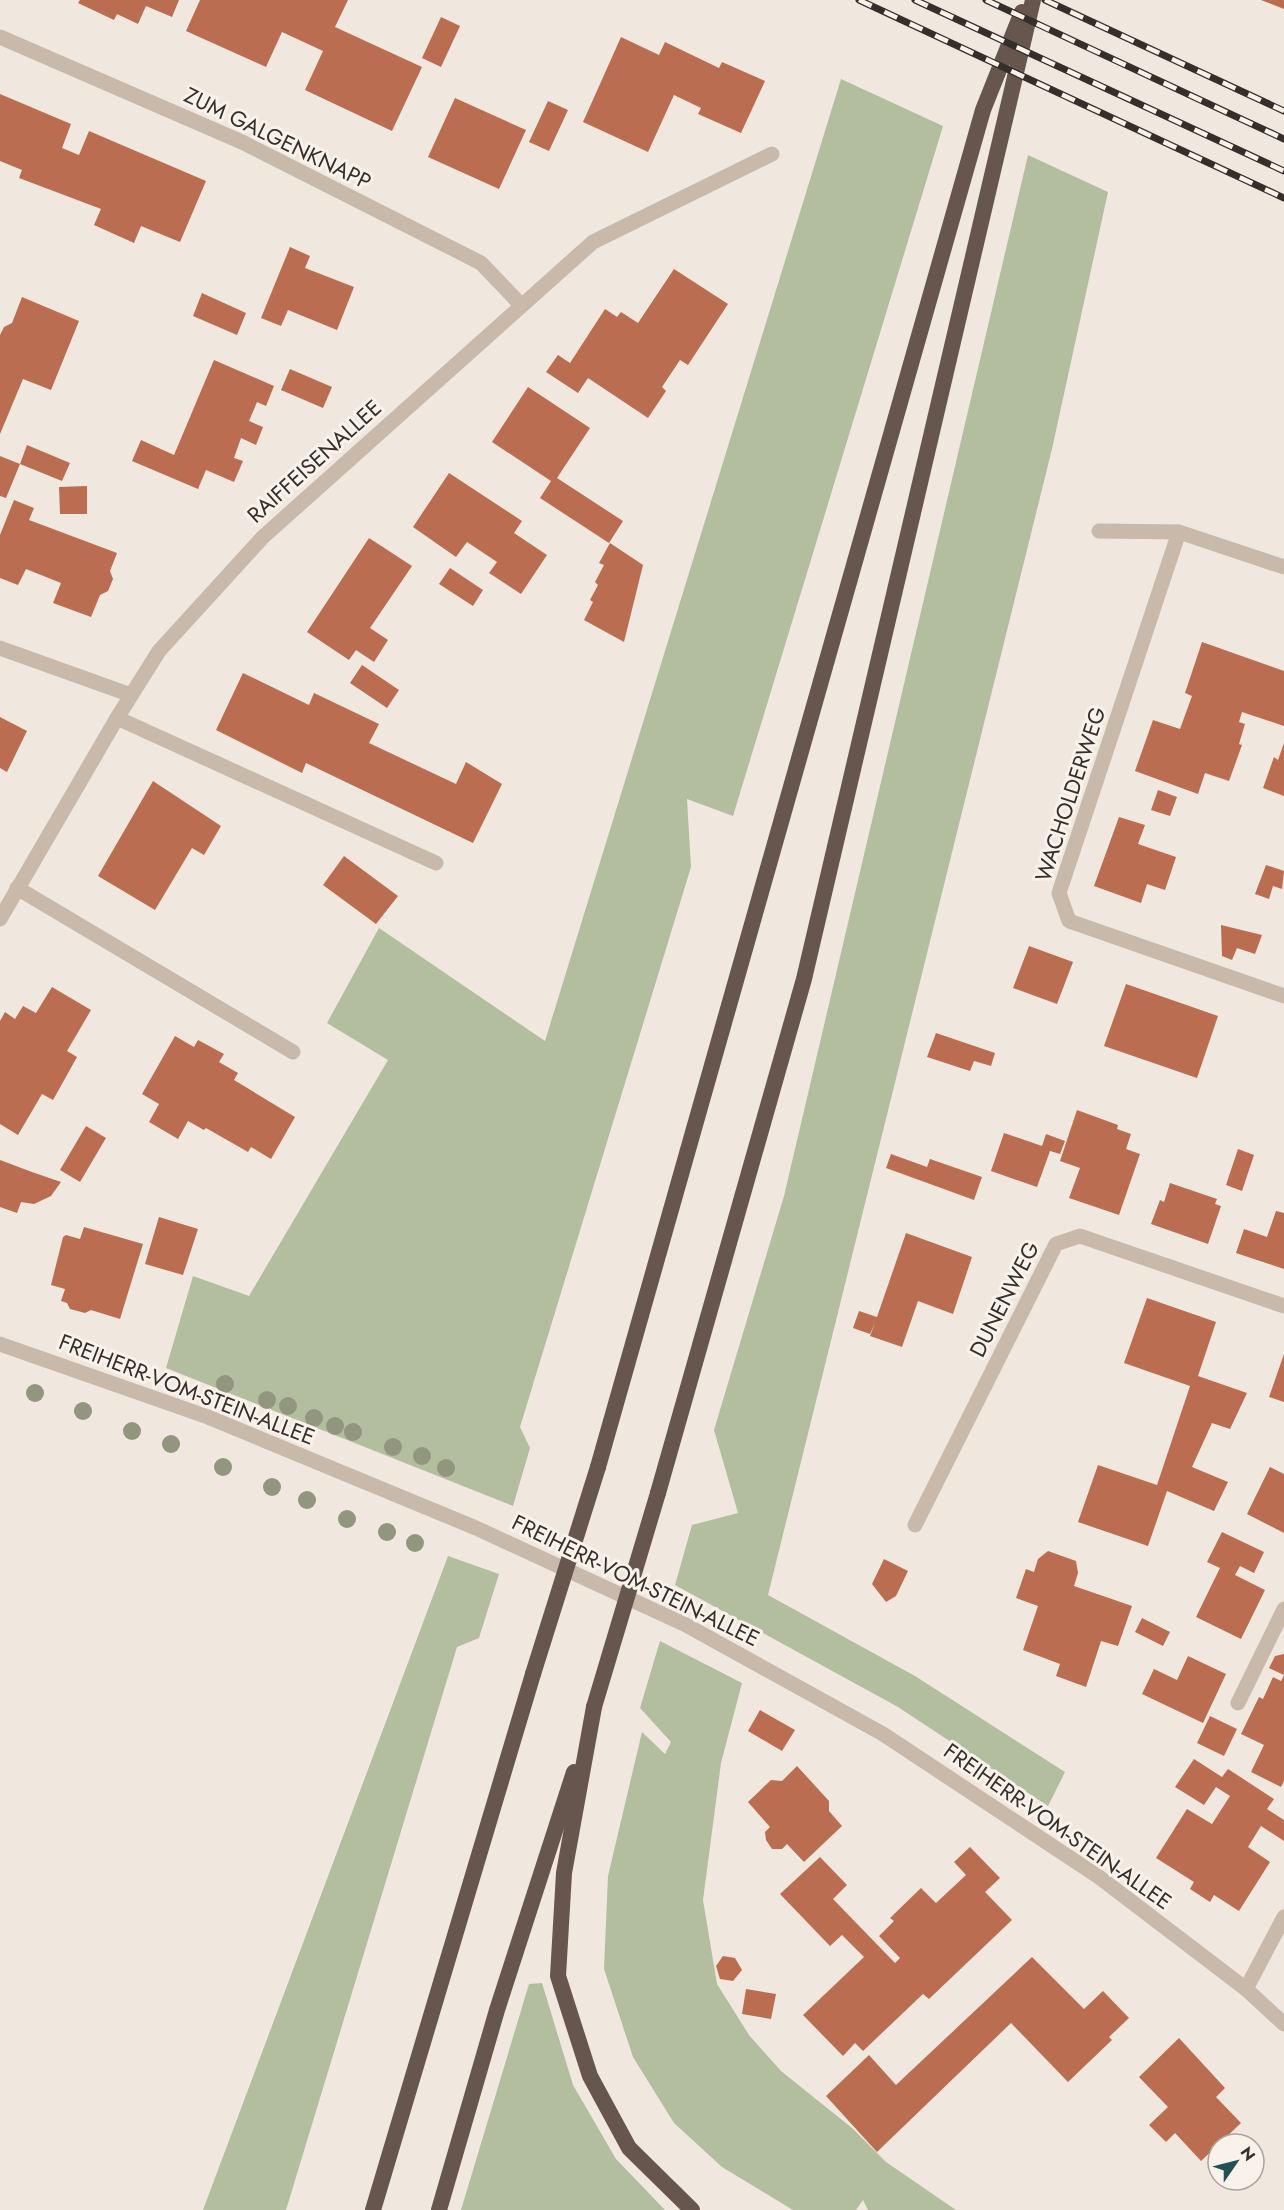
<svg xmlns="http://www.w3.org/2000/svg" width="1284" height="2210" viewBox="0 0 1284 2210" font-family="Jost,sans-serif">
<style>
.green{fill:#b3be9f}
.building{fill:#bb6d51}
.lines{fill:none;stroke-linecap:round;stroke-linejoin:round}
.service{stroke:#c8b9ab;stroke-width:15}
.minor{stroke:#c8b9ab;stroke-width:15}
.trunk{stroke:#66564e;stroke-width:16}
.rail-casing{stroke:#362e2a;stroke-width:7}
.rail{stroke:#f8f2ea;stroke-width:4.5;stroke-dasharray:14;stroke-linecap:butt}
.trunk-bridge{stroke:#66564e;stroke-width:16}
.tree{fill:#92967e}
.labels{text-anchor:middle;stroke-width:6;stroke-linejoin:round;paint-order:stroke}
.street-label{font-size:22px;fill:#362e2a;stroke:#f8f2ea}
</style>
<rect width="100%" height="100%" fill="#f0e8de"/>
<g class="green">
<path d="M841 79 943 126 733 816 687 799 691 867 520 1427 530 1448 513 1506 166 1368 193 1276 249 1296 388 1060 327 1023 379 928 545 1041Z"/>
<path d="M1028 155 1108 192 1052 449 768 1595 915 1676 1065 1772 1048 1806 898 1707 675 1585 692 1525 738 1513 714 1430 784 1196Z"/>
<path d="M448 1556 499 1574 479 1638 457 1647 286 2210H203Z"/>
<path d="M660 1641 742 1683 721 1763 703 1900 717 1984 749 2035 781 2071 852 2128 886 2162 956 2210H868L863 2200 856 2210H793L722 2167 674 2123 633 2057 604 1969 608 1876 642 1732 665 1754 671 1742 640 1708Z"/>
<path d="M542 1983 573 2085 616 2159 665 2210H461L529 1984Z"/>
</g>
<g class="building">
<path d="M80 0H179L172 17 146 6 138 24 117 14 114 20 78 3Z"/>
<path d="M200 0H348L335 27 422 67 392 131 305 90 323 51 282 32 266 67 186 31Z"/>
<path d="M1261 0H1284V9Z"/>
<path d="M441 17 460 26 441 67 422 58Z"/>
<path d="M621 37 659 55 665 42 719 68 722 62 765 81 741 133 698 114 701 108 674 95 648 152 583 122Z"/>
<path d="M0 94 71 124 62 148 79 155 89 131 206 181 180 242 141 226 134 243 94 225 101 209 19 178 22 170 0 161Z"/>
<path d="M455 98 526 130 499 189 428 157Z"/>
<path d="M548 101 568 110 549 151 529 142Z"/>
<path d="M290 247 310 256 305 268 354 287 337 330 288 310 281 326 261 318Z"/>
<path d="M674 269 728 304 688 365 680 360 662 387 666 391 648 418 588 378 578 393 546 372 558 355 570 363 605 309 617 317 621 312 638 323Z"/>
<path d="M202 293 246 313 237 335 193 316Z"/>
<path d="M22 297 79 321 51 390 23 379 0 434V335L4 327 12 323Z"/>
<path d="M214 360 274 386 266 406 257 402 249 421 263 427 256 445 241 438 234 458 243 461 234 482 206 470 198 489 132 461 141 440 174 455Z"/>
<path d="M290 369 332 387 323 408 281 390Z"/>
<path d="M528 387 590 428 557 478 623 521 609 543 540 498 551 481 492 442Z"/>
<path d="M27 445 70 463 62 481 20 464 6 498 0 496V456L20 464Z"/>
<path d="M449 473 522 521 514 533 547 555 521 594 489 573 497 562 467 542 456 557 413 527Z"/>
<path d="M87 486V514H60L59 487Z"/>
<path d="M14 500 34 508 29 520 117 553 110 571 113 579 108 591 100 595 91 617 53 603 61 583 26 569 18 585 0 578V535Z"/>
<path d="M369 538 412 566 370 628 388 640 374 662 356 650 349 660 307 632Z"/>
<path d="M610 543 643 565 624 642 584 620 593 602 590 600 598 585 595 582 604 565 599 563Z"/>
<path d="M450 568 483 590 473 606 439 584Z"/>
<path d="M1202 642 1284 671V726L1242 712 1239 722 1245 724 1239 744 1242 745 1229 781 1205 773 1198 794 1135 771 1153 720 1180 729 1192 696 1185 693Z"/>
<path d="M362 665 399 690 387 708 350 683Z"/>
<path d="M243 673 309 705 314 693 379 724 369 743 456 784 466 762 502 784 473 843 306 763 302 773 216 730Z"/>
<path d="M0 717 27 731 7 772 0 768Z"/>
<path d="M1284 743V796L1263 788 1274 757 1278 760Z"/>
<path d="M153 781 221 826 204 855 192 848 155 910 98 876Z"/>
<path d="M1158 790 1177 797 1170 816 1151 810Z"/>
<path d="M1119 817 1145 825 1138 844 1176 857 1165 890 1147 884 1141 903 1094 886Z"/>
<path d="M344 856 398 896 376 924 323 885Z"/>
<path d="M1266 865 1284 871 1282 889 1273 886 1269 899 1255 894Z"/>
<path d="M1221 925 1262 935 1255 954 1237 948 1232 960 1222 956Z"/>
<path d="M1029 946 1073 962 1057 1004 1013 988Z"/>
<path d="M1126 984 1218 1016 1197 1078 1104 1046Z"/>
<path d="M52 987 91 1010 67 1051 77 1057 53 1100 42 1094 18 1135 0 1124V1021L5 1012 15 1019 23 1006 36 1013Z"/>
<path d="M936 1033 995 1053 991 1066 974 1061 970 1071 927 1057Z"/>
<path d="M175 1036 194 1047 198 1040 224 1054 219 1062 238 1073 234 1080 295 1117 271 1159 251 1147 248 1152 206 1128 204 1130 188 1121 178 1139 149 1122 159 1104 142 1094Z"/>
<path d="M1077 1110 1118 1125 1117 1129 1131 1134 1126 1149 1140 1154 1119 1215 1069 1198 1080 1168 1060 1161Z"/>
<path d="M86 1126 106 1138 80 1182 60 1170Z"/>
<path d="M1004 1133 1042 1146 1046 1134 1065 1141 1060 1154 1050 1151 1037 1187 991 1171Z"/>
<path d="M1238 1149 1254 1155 1242 1191 1226 1185Z"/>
<path d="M891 1154 927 1167 930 1159 982 1177 974 1200 886 1168Z"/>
<path d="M0 1160 32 1172 61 1182 51 1196 34 1204 21 1202 17 1213 0 1207Z"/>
<path d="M1170 1183 1217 1199 1215 1204 1221 1206 1208 1244 1151 1224 1160 1200 1164 1202Z"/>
<path d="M1276 1211 1284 1213V1269L1236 1253 1244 1229 1267 1237Z"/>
<path d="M159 1217 198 1229 183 1275 145 1264Z"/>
<path d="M84 1227 143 1244 120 1319 91 1310 85 1313 70 1309 67 1303 61 1301 65 1289 51 1285 63 1237 66 1235 80 1239Z"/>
<path d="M906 1233 972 1257 953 1314 918 1301 902 1347 870 1336 875 1323 870 1334 853 1328 859 1311 877 1317Z"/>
<path d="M1147 1298 1216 1322 1198 1376 1247 1393 1230 1429 1212 1423 1192 1467 1228 1482 1214 1511 1167 1491 1148 1546 1078 1522 1098 1465 1157 1485 1190 1386 1124 1363Z"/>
<path d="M1284 1354V1402L1269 1397Z"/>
<path d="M1270 1467 1284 1474V1533L1247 1514Z"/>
<path d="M1222 1532 1264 1552 1254 1573 1240 1566 1235 1575 1265 1590 1241 1639 1196 1617 1220 1568 1207 1562Z"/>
<path d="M1048 1551 1076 1561 1078 1573 1074 1586 1132 1606 1118 1646 1101 1641 1086 1687 1056 1676 1060 1664 1023 1650 1038 1606 1016 1598 1026 1569 1034 1572 1038 1559Z"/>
<path d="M884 1559 908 1571 896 1596 886 1602 872 1584Z"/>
<path d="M1142 1618 1170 1632 1163 1646 1135 1632Z"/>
<path d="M1284 1654V1781L1281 1787 1251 1772 1264 1745 1241 1734 1259 1697 1263 1699 1273 1677 1281 1681 1284 1675 1269 1668 1275 1656Z"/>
<path d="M1188 1656 1226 1674 1203 1723 1142 1694 1154 1669 1177 1680Z"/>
<path d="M760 1710 795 1730 782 1751 748 1731Z"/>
<path d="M1210 1716 1237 1729 1224 1756 1197 1743Z"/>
<path d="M1194 1759 1222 1777 1228 1769 1274 1799 1267 1809 1284 1820V1841L1261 1826 1248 1847 1270 1862 1239 1911 1214 1895 1210 1902 1190 1889 1194 1882 1156 1858 1187 1809 1212 1824 1230 1796 1216 1787 1204 1805 1175 1787Z"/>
<path d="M797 1766 829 1801V1811L842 1826 804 1862 787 1844 782 1849H772L766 1840 765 1832 770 1827 748 1802 771 1780 782 1781Z"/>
<path d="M970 1847 1000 1878 985 1892 1012 1920 929 1999 923 1994 863 2051 855 2043 843 2056 803 2015 864 1957 842 1935 830 1946 780 1894 820 1857 847 1885 833 1899 895 1963 900 1958 879 1936 894 1921 890 1918 921 1888 936 1903 966 1875 954 1862Z"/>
<path d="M723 1956 735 1958 742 1970 733 1981 720 1979 716 1966Z"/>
<path d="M1032 1957 1084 2009 1103 1991 1129 2018 1109 2037 1112 2040 1068 2082 1011 2023 877 2152 826 2096 869 2055 896 2085Z"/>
<path d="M746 1989 776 1994 771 2019 742 2014Z"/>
<path d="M1179 2038 1225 2088 1216 2097 1241 2123 1201 2161 1175 2133 1166 2142 1149 2125 1168 2107 1139 2077Z"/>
</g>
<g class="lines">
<g class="service">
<path d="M117 718 436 863"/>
<path d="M17 888 293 1052"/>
<path d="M1238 1703 1284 1609"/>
</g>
<g class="minor">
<path d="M0 37 242 142 481 263 521 305"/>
<path d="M1099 531 1179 532 1284 567"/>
<path d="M1179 532 1059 893 1069 921 1284 996"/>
<path d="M0 648 131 695"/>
<path d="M0 919 117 718 159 651 263 537 593 242 772 154"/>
<path d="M0 1344 208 1417 476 1528 686 1625 883 1734 1099 1877 1246 1989 1284 2024"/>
<path d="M915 1525 1056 1244 1080 1236 1284 1306"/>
<path d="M1246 1989 1284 1917"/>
</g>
<g class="trunk">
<path d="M598 1467 983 110 1022 12"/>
<path d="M658 1493 804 979 1033 0"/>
<path d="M594 1707 564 1873 558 1976 590 2076 629 2148 692 2210"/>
<path d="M373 2210 533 1674"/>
<path d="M439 2210 497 2010 574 1772"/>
</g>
<g class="rail-casing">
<g id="rail">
<path d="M859 0 1284 198"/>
<path d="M915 0 1284 171"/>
<path d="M986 0 1284 139"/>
<path d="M1045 0 1284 111"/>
</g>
</g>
<use href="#rail" class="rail"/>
<g class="trunk-bridge">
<path d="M533 1674 598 1467"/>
<path d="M594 1707 658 1493"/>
</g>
</g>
<g class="tree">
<circle cx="225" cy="1384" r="9"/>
<circle cx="35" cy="1393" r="9"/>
<circle cx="267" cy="1400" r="9"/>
<circle cx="288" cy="1406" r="9"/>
<circle cx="83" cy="1411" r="9"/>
<circle cx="314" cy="1418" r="9"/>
<circle cx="335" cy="1426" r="9"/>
<circle cx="132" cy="1431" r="9"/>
<circle cx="353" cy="1432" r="9"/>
<circle cx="171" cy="1444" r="9"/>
<circle cx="393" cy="1447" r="9"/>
<circle cx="422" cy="1456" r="9"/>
<circle cx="223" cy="1467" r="9"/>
<circle cx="446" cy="1468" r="9"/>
<circle cx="272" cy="1487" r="9"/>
<circle cx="307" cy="1500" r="9"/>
<circle cx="347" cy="1519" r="9"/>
<circle cx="387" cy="1532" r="9"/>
<circle cx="415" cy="1543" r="9"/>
</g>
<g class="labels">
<g class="street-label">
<text transform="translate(278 138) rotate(26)" y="8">ZUM GALGENKNAPP</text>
<text transform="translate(314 461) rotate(-42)" y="8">RAIFFEISENALLEE</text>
<text transform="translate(1070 794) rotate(-72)" y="8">WACHOLDERWEG</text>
<text transform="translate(1004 1299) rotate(-63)" y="8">DUNENWEG</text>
<text transform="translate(187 1389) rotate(21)" y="8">FREIHERR-VOM-STEIN-ALLEE</text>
<text transform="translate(636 1580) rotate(26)" y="8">FREIHERR-VOM-STEIN-ALLEE</text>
<text transform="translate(1058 1826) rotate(35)" y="8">FREIHERR-VOM-STEIN-ALLEE</text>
</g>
</g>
<g transform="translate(1236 2162) rotate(55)"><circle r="28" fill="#f8f2ea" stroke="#aaa49d" stroke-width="1.5"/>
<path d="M0-4.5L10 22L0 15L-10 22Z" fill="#235054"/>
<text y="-9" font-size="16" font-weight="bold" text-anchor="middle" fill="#362e2a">N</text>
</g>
</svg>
